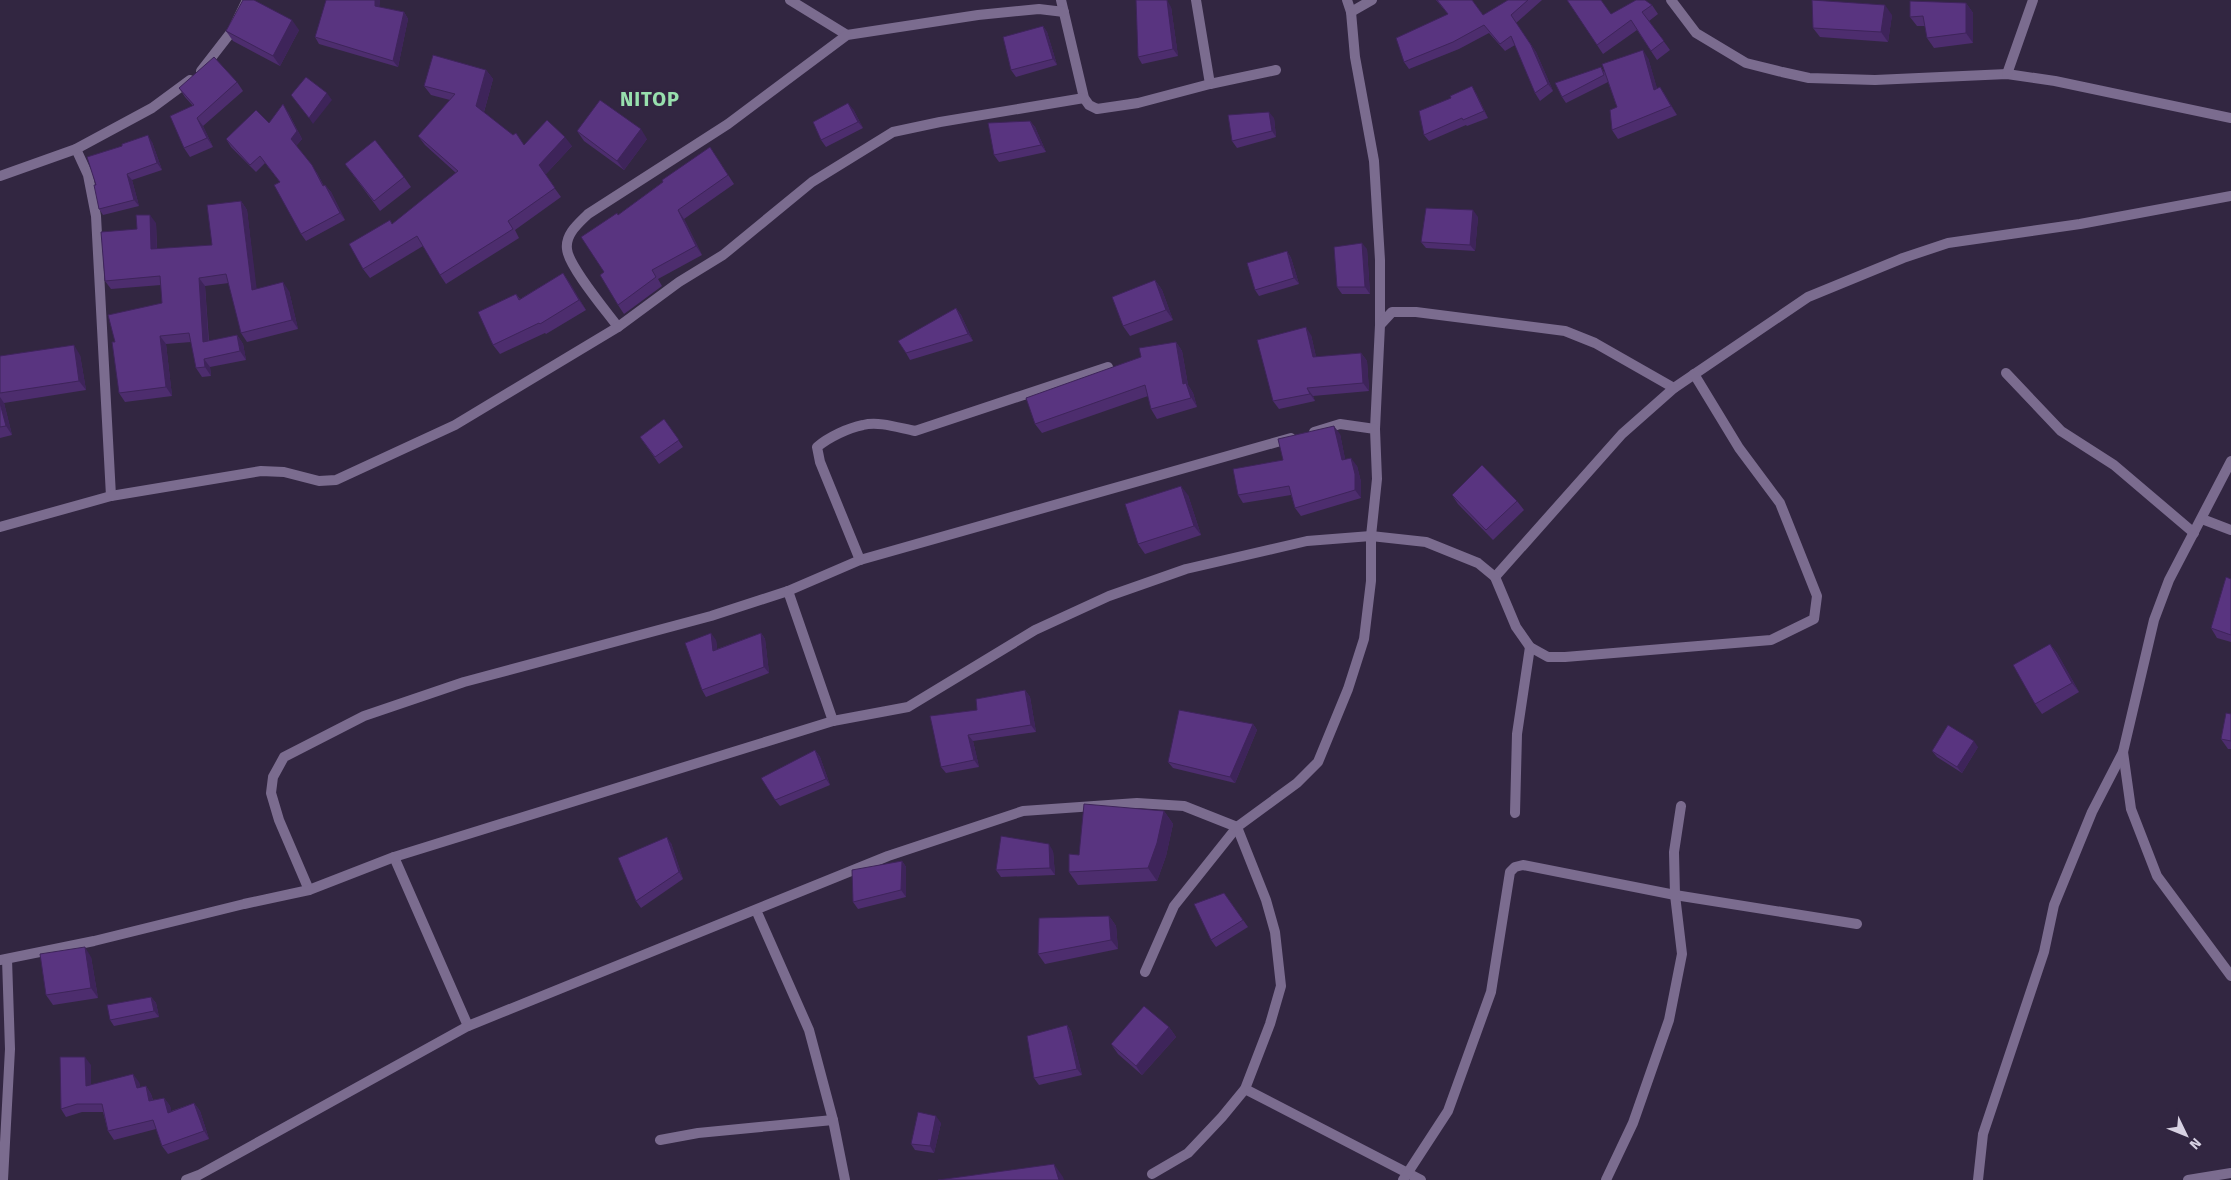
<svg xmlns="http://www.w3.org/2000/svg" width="2231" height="1180" viewBox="0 0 2231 1180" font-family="'Fira Sans',sans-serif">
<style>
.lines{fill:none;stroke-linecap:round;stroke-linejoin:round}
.street{stroke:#7b6c8f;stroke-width:10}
.wall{fill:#4d2d6e}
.shaded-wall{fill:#3e245a}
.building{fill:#593480;stroke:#3e245a}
.labels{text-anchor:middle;stroke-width:4.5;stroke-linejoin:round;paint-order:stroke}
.district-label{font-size:20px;font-weight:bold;letter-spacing:1px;fill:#98e0ae;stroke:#322641}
</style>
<rect width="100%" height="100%" fill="#322641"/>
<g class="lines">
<g class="street">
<path d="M790 0 847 35"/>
<path d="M1061 0 1084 98 1089 105 1097 109 1138 103 1210 84"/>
<path d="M1196 0 1210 84 1276 70"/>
<path d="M1347 0 1351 12 1355 57 1374 161 1380 260V325"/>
<path d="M1671 0 1696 33 1746 63 1782 72 1809 78 1875 80 2007 74 2055 81 2231 118"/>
<path d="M1351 12 1372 0"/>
<path d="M201 71 232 31 247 0"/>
<path d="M2007 74 2033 0"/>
<path d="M76 149 88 175 96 216 111 496"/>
<path d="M0 176 76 149 152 108 190 80"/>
<path d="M618 327C607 312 568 266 567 249 565 234 579 223 588 214L728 124 847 35 978 15 1039 9 1064 12"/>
<path d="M2006 373 2061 431 2114 465 2194 533"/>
<path d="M1375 429 1380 325 1392 312H1416L1565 331 1595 343 1674 388"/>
<path d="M2202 519 2231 530"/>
<path d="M0 527 111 496 261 471 284 472 319 481 336 480 455 425 618 327 679 282 723 255 812 182 893 132 940 122 1084 98"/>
<path d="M860 560 820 462 817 447C829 437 848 428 863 425 879 421 899 428 915 431L1108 367"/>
<path d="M1495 577 1622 434 1674 388 1808 297 1903 258 1948 243 2080 224 2231 196"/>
<path d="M788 591 833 721"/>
<path d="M2123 752 2131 809 2157 876 2231 976"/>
<path d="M1515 813 1517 734 1530 647"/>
<path d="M394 857 468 1026"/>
<path d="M309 890 279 820 271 793 273 777 284 757 364 716 464 682 711 616 788 591 860 560 1291 438"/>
<path d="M756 910 809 1030 833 1120 845 1180"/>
<path d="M0 960 94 941 244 904 309 890 394 857 833 721 908 707 1035 630 1109 596 1186 569 1307 541 1371 536 1426 542 1478 563 1495 577 1516 627 1530 647 1548 657H1565L1771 640 1814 619 1817 596 1780 503 1739 448 1694 374"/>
<path d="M1145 972 1174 906 1237 827 1297 783 1318 762 1348 689 1364 639 1371 581V536L1377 479 1375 429 1340 424 1314 432"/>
<path d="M1245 1089 1421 1180"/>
<path d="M660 1140 698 1133 833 1120"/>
<path d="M3 1180 10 1049 7 959"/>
<path d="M186 1180 199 1175 468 1026 888 856 1023 811 1137 803 1184 806 1237 827 1266 900 1275 932 1281 986 1270 1024 1245 1089 1222 1117 1188 1153 1152 1174"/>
<path d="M1403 1180 1448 1111 1491 992 1510 872 1515 867 1523 865 1675 895 1857 924"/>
<path d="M1606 1180 1633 1123 1669 1020 1682 954 1675 895 1674 852 1681 806"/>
<path d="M1978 1180 1983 1134 2044 952 2054 905 2092 812 2123 752 2154 620 2169 580 2231 461"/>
<path d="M2188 1180 2231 1173"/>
</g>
</g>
<g class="wall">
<path d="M380 0 379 7 404 12 408 19 398 67 319 44 315 37Z"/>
<path d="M1436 0H1472L1483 15 1508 0H1542L1516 23 1536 52 1553 91 1540 101 1535 93 1515 45 1505 51 1489 33 1459 49 1409 69 1404 62 1448 14Z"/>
<path d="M1966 3 1973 13V43L1934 48 1927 38 1925 26H1917L1910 17Z"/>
<path d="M1652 5 1658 14 1649 21 1670 50 1657 60 1637 30 1603 54 1597 45 1611 14Z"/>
<path d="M1171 7 1178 56 1142 64 1138 57Z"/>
<path d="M1892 15 1888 42 1820 37 1813 28Z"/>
<path d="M1043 26 1047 32 1057 65 1016 77 1011 70Z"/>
<path d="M299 30 280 66 233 41 226 31Z"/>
<path d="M1648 58 1657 89 1660 87 1677 115 1618 139 1612 130 1617 107 1608 82 1566 103 1562 97 1601 67 1604 72Z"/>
<path d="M486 70 493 79 484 112 524 145 572 146 545 175 561 197 515 230 519 238 446 284 440 275 423 246 370 278 363 269 393 224 456 173 425 145 418 136 450 100 431 95 424 86Z"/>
<path d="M237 82 243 91 203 126 213 147 190 157 184 148 193 106 185 97 179 88Z"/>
<path d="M1476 93 1488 118 1467 126 1466 125 1429 141 1424 135Z"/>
<path d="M853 109 863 128 826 147 821 140Z"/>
<path d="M288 112 302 139 296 146 317 173 324 186 325 185 331 192 345 220 306 241 301 234 280 182 265 163 256 172 231 147 226 139 269 123Z"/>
<path d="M1274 118 1276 137 1237 148 1232 141Z"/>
<path d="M1030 121 1035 127 1046 152 999 162 994 155Z"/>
<path d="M577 131 647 139 624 170 584 141Z"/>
<path d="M152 142 162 170 132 180 139 206 103 215 99 209 96 185Z"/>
<path d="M710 147 734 184 684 219 702 255 658 279 662 286 624 314 618 305 604 272 618 215Z"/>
<path d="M345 164 404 177 411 187 380 211Z"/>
<path d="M241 201 247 210 256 289 289 291 298 329 247 342 241 333 229 283 205 286 209 341 237 335 243 344 246 360 210 367 211 376 202 377 196 368 191 342 166 344 172 396 125 402 119 393 115 342 162 303 161 285 111 289 105 281 137 229 156 223 157 249 212 245Z"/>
<path d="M1478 217 1475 251 1426 248 1421 242Z"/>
<path d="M1367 249 1370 294H1342L1337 287Z"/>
<path d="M1287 251 1291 258 1299 284 1259 296 1255 290Z"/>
<path d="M563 273 586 310 546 334 545 333 500 354 493 345 516 294 520 299Z"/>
<path d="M1155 280 1162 290 1173 320 1130 336 1123 326Z"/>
<path d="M956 308 961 315 973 341 910 360 906 353Z"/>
<path d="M1311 335 1316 357 1361 353 1367 361 1369 391 1313 396 1315 401 1279 409 1273 401Z"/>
<path d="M1176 342 1182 351 1188 385 1193 393 1197 407 1157 419 1151 409 1148 396 1042 433 1035 424 1141 357Z"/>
<path d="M80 355 86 390 4 403 12 435 0 438V356Z"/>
<path d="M664 419 683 447 659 464 640 437Z"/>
<path d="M1340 434 1345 459 1357 466 1361 482V498L1301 516 1295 508 1291 495 1243 503 1238 495 1283 460Z"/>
<path d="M1188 495 1201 535 1145 554 1138 544Z"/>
<path d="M1452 495 1517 501 1524 510 1493 540 1458 504Z"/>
<path d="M2231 579V642L2217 638 2211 628Z"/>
<path d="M761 633 765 639 769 673 706 697 702 690 716 640 717 649Z"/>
<path d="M2050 644 2057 653 2079 692 2042 714 2035 704Z"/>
<path d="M1025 690 1030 697 1036 732 973 741 979 767 946 773 941 767 977 710Z"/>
<path d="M2231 714V749H2228L2221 739Z"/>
<path d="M1253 724 1257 730 1235 783 1173 768 1168 762Z"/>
<path d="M1978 747 1962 773 1937 757 1932 751Z"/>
<path d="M815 750 820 757 830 785 780 806 775 800Z"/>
<path d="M1164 811 1173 824 1166 856 1157 881 1078 885 1069 872 1079 855Z"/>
<path d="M671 843 683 879 641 908 636 901Z"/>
<path d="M1053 851 1055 875 1001 877 996 870Z"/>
<path d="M902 861 906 867V897L858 909 853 902Z"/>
<path d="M1224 893 1248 927 1216 947 1211 940Z"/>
<path d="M1109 916 1116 926 1118 949 1045 964 1038 954Z"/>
<path d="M91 957 98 998 53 1005 46 995Z"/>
<path d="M151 997 156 1003 159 1017 114 1026 110 1020Z"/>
<path d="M1067 1025 1071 1031 1082 1075 1039 1085 1034 1078Z"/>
<path d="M1169 1027 1176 1037 1142 1075 1118 1054 1111 1044Z"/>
<path d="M91 1065V1084L139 1082 140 1087 146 1086 151 1094 153 1100 164 1098 170 1106 171 1111 194 1103 200 1111 209 1139 168 1154 162 1146 156 1129 114 1140 108 1131 103 1112H82L66 1117 61 1109Z"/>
<path d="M941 1123 934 1153 915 1150 911 1144Z"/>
</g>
<g class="shaded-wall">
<path d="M375 0H380L379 12 375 6Z"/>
<path d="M1167 0 1171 7 1178 56 1173 49Z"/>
<path d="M1966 3 1973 13V43L1966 33Z"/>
<path d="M1885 5 1892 15 1888 42 1881 32Z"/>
<path d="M404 12 408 19 398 67 393 61Z"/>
<path d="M292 20 299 30 280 66 273 56Z"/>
<path d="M1516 23 1536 52 1553 91 1548 84Z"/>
<path d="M1043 26 1047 32 1057 65 1053 59Z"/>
<path d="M1643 50 1648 58 1660 98 1654 90Z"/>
<path d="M486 70 493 79 483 115 476 106Z"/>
<path d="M1472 86 1476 93 1488 118 1484 111Z"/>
<path d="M1660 87 1666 96 1677 115 1671 106Z"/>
<path d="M327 93 332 100 313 124 309 118Z"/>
<path d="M848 103 853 109 863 128 858 122Z"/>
<path d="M283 104 288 112 302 139 296 146 291 139Z"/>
<path d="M1269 112 1274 118 1276 137 1272 131Z"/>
<path d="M197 118 203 126 213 147 207 138Z"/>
<path d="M1030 121 1035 127 1046 152 1041 145Z"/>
<path d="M641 129 647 139 624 170 617 161Z"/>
<path d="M148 135 152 142 162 170 157 163Z"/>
<path d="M565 137 572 146 545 175 539 165Z"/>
<path d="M312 165 317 173 328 194 323 186Z"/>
<path d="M127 174 132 180 139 206 134 200Z"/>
<path d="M325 185 331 192 345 220 340 213Z"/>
<path d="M241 201 247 210 258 299 252 290Z"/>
<path d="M678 210 684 219 702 255 696 246Z"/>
<path d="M1473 210 1478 217 1475 251 1470 245Z"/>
<path d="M150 215 156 223 157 258 151 249Z"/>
<path d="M1362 243 1367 249 1370 294 1365 287Z"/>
<path d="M1287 251 1291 258 1299 284 1294 278Z"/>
<path d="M563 273 570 283 586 310 579 300Z"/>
<path d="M199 278 205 286 209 351 203 342Z"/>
<path d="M1155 280 1162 290 1173 320 1166 310Z"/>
<path d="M283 282 289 291 298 329 292 320Z"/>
<path d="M956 308 961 315 973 341 968 334Z"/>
<path d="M1306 327 1311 335 1318 365 1313 357Z"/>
<path d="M237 335 243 344 246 360 240 351Z"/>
<path d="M160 336 166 344 172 396 166 387Z"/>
<path d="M1176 342 1182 351 1188 385 1193 393 1197 407 1183 384Z"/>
<path d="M74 345 80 355 86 390 79 381Z"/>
<path d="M1361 353 1367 361 1369 391 1363 383Z"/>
<path d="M204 359 210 367 211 376 205 367Z"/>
<path d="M1307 388 1313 396 1315 401 1310 394Z"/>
<path d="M0 397 4 403 12 435 6 426 0 403Z"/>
<path d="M1334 426 1340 434 1347 468 1342 460Z"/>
<path d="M1351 458 1357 466 1361 482V498L1355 490Z"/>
<path d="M1181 486 1188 495 1201 535 1194 526Z"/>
<path d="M711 633 716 640 718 657 713 651Z"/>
<path d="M761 633 765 639 769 673 764 667Z"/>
<path d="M2050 644 2057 653 2079 692 2072 683Z"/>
<path d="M1025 690 1030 697 1036 732 1031 725Z"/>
<path d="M1253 724 1257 730 1235 783 1230 777Z"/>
<path d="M968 735 973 741 979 767 974 760Z"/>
<path d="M1974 741 1978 747 1962 773 1957 767Z"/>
<path d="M815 750 820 757 830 785 826 779Z"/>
<path d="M1164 811 1173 824 1166 856 1157 881 1148 868Z"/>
<path d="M667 837 671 843 683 879 679 872Z"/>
<path d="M1049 844 1053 851 1055 875 1050 868Z"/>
<path d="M902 861 906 867V897L901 890Z"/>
<path d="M1109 916 1116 926 1118 949 1111 940Z"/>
<path d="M85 947 91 957 98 998 91 988Z"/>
<path d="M151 997 156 1003 159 1017 154 1011Z"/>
<path d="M1067 1025 1071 1031 1082 1075 1077 1069Z"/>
<path d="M1169 1027 1176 1037 1142 1075 1136 1066Z"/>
<path d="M85 1057 91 1065V1094L86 1086Z"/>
<path d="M133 1074 139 1082 142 1096 137 1088Z"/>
<path d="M146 1086 151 1094 155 1109 149 1101Z"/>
<path d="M164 1098 170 1106 174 1121 168 1113Z"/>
<path d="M194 1103 200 1111 209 1139 204 1131Z"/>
<path d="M936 1116 941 1123 934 1153 930 1146Z"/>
<path d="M1054 1164 1063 1177 1064 1180H1059Z"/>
</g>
<g class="building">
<path d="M243 0H254L292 20 273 56 226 31Z"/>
<path d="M326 0H375V6L404 12 393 61 315 37Z"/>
<path d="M1136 0H1167L1173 49 1138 57Z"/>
<path d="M1437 0H1472L1483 15 1508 0H1528L1511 15 1531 45 1548 84 1535 93 1511 36 1500 44 1484 25 1453 42 1404 62 1396 38 1448 14Z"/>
<path d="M1567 0H1601L1611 14 1636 0H1645L1652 5 1642 12 1664 41 1651 51 1631 20 1597 45Z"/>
<path d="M1812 0 1885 5 1881 32 1813 28Z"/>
<path d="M1910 1 1966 3V33L1927 38 1923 16 1910 17Z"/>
<path d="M1043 26 1053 59 1011 70 1003 37Z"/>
<path d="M1643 50 1654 90 1660 87 1671 106 1612 130 1610 110 1617 107 1602 64Z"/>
<path d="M433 55 486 70 476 106 513 135 516 133 524 145 547 120 565 137 539 165 555 188 508 221 513 229 440 275 417 236 363 269 349 244 390 220 392 224 458 171 418 136 455 94 424 86Z"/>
<path d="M214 57 237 82 197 118 207 138 184 148 170 116 194 105 179 88Z"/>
<path d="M1601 67 1604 75 1562 97 1555 83Z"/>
<path d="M306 77 327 93 309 118 291 95Z"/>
<path d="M1472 86 1484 111 1463 120 1462 118 1424 135 1419 111 1451 98 1450 96Z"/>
<path d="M600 100 641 129 617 161 577 131Z"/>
<path d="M848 103 858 122 821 140 813 122Z"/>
<path d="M283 104 297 131 291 139 312 165 323 186 325 185 340 213 301 234 274 185 280 182 260 156 250 165 226 139 256 110 269 123Z"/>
<path d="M1269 112 1272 131 1232 141 1228 115Z"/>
<path d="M1030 121 1041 145 994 155 988 123Z"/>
<path d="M148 135 157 163 127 174 134 200 99 209 94 185H96L87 157 122 146V144Z"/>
<path d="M375 140 404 177 374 201 345 164Z"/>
<path d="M710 147 728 175 678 210 696 246 652 270 656 277 618 305 600 275 604 272 581 237 617 213 618 215 663 182 662 180Z"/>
<path d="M241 201 252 290 283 282 292 320 241 333 226 274 199 278 203 342 237 335 240 351 204 359 205 367 196 368 189 333 160 336 166 387 119 393 112 342H115L108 315 162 303 160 276 105 281 101 232 137 229 136 215H150L151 249 212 245 207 205Z"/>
<path d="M1426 208 1473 210 1470 245 1421 242Z"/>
<path d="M1362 243 1365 287H1337L1334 247Z"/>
<path d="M1287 251 1294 278 1255 290 1247 263Z"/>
<path d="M563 273 579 300 540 324 539 323 493 345 478 312 516 294 519 300Z"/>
<path d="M1155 280 1166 310 1123 326 1112 297Z"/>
<path d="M956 308 968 334 906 353 898 341Z"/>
<path d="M1306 327 1313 357 1361 353 1363 383 1307 388 1310 394 1273 401 1257 340Z"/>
<path d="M1176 342 1183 384 1186 383 1191 398 1151 409 1145 385 1035 424 1026 398 1141 357 1139 348Z"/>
<path d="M74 345 79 381 0 393V356Z"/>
<path d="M0 403 6 426 0 427Z"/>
<path d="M664 419 679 440 655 457 640 437Z"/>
<path d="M1334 426 1342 460 1351 458 1355 474V490L1295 508 1289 486 1238 495 1233 469 1283 460 1278 439Z"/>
<path d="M1482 465 1517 501 1486 530 1452 495Z"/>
<path d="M1181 486 1194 526 1138 544 1125 504Z"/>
<path d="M2226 577 2231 579V635L2211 628Z"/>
<path d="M711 633 713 651 761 633 764 667 702 690 685 643Z"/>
<path d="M2050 644 2072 683 2035 704 2013 665Z"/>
<path d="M1025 690 1031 725 968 735 974 760 941 767 930 716 977 710 976 699Z"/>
<path d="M1179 710 1253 724 1230 777 1168 762Z"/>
<path d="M2226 713 2231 714V741L2221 739Z"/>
<path d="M1948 725 1974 741 1957 767 1932 751Z"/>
<path d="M815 750 826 779 775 800 761 778Z"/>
<path d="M1084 804 1164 811 1157 843 1148 868 1069 872V854L1079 855Z"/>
<path d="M1001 836 1049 844 1050 868 996 870Z"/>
<path d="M667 837 679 872 636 901 618 858Z"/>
<path d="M902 861 901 890 853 902 852 870Z"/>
<path d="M1224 893 1243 920 1211 940 1194 904Z"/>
<path d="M1109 916 1111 940 1038 954 1039 918Z"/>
<path d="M85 947 91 988 46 995 40 954Z"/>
<path d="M151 997 154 1011 110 1020 107 1005Z"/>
<path d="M1144 1006 1169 1027 1136 1066 1111 1044Z"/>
<path d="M1067 1025 1077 1069 1034 1078 1027 1036Z"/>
<path d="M60 1057H85L86 1086 133 1074 137 1088 146 1086 149 1101 164 1098 168 1113 194 1103 204 1131 162 1146 153 1120 108 1131 102 1104H77L61 1109Z"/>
<path d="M918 1112 936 1116 930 1146 911 1144Z"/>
<path d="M1054 1164 1059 1180H938Z"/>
</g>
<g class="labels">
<g class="district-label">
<text x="650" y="106">NITOP</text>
</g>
</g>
<g transform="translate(2186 1135) rotate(133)" stroke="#322641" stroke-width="4" paint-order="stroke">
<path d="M0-4L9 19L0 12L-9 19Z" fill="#d7d1e2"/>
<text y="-8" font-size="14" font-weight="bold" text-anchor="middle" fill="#d7d1e2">N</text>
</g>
</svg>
